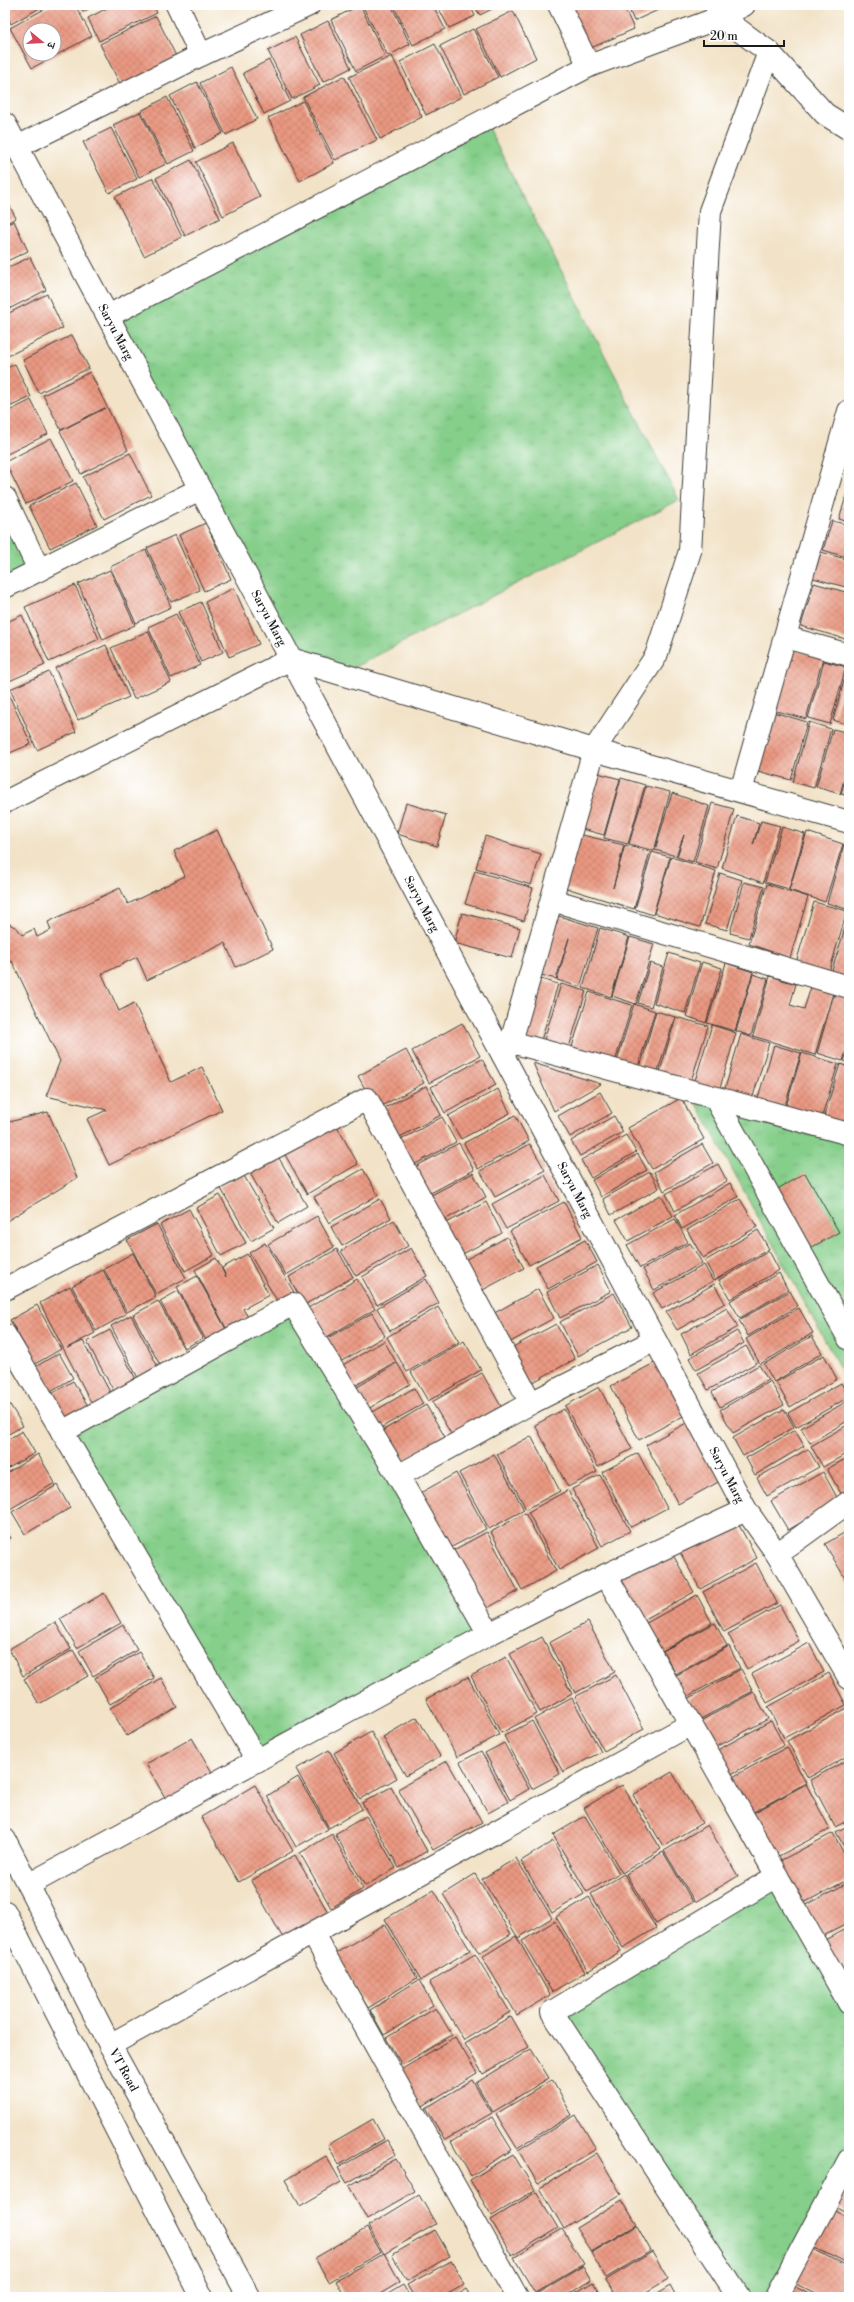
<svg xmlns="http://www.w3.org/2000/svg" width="854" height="2302" viewBox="0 0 854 2302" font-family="'Libre Bodoni','Noto Serif Devanagari',serif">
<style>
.park{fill:url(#park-tufts);stroke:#517654}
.building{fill:url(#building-cross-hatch);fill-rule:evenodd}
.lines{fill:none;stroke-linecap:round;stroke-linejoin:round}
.minor-casing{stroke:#3c3a36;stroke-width:24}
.minor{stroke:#fff;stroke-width:22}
.labels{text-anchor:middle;stroke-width:4;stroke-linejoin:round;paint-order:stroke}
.street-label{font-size:12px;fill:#1c1c1c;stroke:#fff}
</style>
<defs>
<pattern id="park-tufts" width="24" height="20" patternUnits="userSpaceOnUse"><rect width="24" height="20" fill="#86cf8b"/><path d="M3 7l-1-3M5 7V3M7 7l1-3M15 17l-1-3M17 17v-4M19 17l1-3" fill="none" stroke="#73b177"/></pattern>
<pattern id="building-cross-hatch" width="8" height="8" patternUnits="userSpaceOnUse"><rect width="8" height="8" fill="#e99881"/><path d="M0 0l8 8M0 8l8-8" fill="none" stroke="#c7826f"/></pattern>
</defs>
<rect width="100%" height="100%" fill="#fff"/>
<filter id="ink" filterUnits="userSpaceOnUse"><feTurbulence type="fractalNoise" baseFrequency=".025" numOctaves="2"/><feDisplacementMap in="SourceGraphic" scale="8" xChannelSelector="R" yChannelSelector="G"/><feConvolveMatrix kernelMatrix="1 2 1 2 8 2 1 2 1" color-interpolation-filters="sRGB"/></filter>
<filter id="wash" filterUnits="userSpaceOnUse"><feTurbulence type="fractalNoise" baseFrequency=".012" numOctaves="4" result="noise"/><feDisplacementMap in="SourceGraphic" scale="16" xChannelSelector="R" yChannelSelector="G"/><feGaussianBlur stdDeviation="0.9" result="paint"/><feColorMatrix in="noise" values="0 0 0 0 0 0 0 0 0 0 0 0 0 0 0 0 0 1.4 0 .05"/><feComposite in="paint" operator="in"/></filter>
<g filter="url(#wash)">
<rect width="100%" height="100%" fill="#f2e3c8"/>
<g class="park">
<path d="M484 120 679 500 341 674 291 659 108 316Z"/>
<path d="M5 498 39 570 5 587Z"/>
<path d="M690 1091 849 1134V1385Z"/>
<path d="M293 1304 489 1634 257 1761 62 1432Z"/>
<path d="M777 1876 849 2003V2160L776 2297H739L552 2012Z"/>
</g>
<g id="blocks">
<g class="building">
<path d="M5 5H45L11 24 5 12Z"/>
<path d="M52 5H75L92 36 32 68 10 28ZM30 30H54V54H30Z"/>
<path d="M80 5H96L83 12Z"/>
<path d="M113 5H153L157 13 99 41 88 18Z"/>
<path d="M360 5 385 56 356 71 331 20Z"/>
<path d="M362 5H391L410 44 388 56Z"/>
<path d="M393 5H433L445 29 413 45Z"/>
<path d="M437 5H470L475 16 449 28Z"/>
<path d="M474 5H500L480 15Z"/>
<path d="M564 5H623L634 29 584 51Z"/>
<path d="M627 5H669L634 21Z"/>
<path d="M513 11 536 58 500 77 476 29Z"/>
<path d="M156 16 179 62 123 90 100 44Z"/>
<path d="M328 21 351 68 323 82 300 35Z"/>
<path d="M473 29 498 77 464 94 440 46Z"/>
<path d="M295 37 320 85 292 99 268 51Z"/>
<path d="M435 44 461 97 426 115 400 62Z"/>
<path d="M392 56 422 117 380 139 349 77Z"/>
<path d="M269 60 290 101 264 114 243 73Z"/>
<path d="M231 67 257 119 226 135 200 83Z"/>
<path d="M344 76 377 140 335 160 303 97Z"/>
<path d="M197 82 223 133 195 148 170 96Z"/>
<path d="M167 97 194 151 168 164 141 111Z"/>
<path d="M303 101 334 163 300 181 268 118Z"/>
<path d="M140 112 166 164 139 177 113 125Z"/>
<path d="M111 128 137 179 109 193 83 142Z"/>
<path d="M233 143 260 197 223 216 196 162Z"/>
<path d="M191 160 220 218 185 236 156 178Z"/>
<path d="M153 178 182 237 144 256 115 197Z"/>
<path d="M5 197 16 218 5 224Z"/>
<path d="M14 221 28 251 5 262V225Z"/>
<path d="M30 257 46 290 5 311V269Z"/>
<path d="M47 294 63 328 8 356 5 350V315Z"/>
<path d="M72 335 89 368 39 393 23 360Z"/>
<path d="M15 364 31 397 5 409V369Z"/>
<path d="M90 372 128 450 81 474 60 431 105 408 61 430 43 395Z"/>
<path d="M31 400 48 434 5 455V413Z"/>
<path d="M51 438 73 481 26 504 5 462Z"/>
<path d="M130 453 151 495 104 519 83 477Z"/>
<path d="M76 483 97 525 50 548 29 506Z"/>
<path d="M849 487V522L839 519Z"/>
<path d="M832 521 849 525V558L823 550Z"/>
<path d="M206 523 231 579 204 591 179 535Z"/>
<path d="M175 535 200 590 171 602 147 548Z"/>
<path d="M146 550 171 607 136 623 110 567Z"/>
<path d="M821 552 849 560V588L813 578Z"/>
<path d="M110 570 135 625 103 640 78 584Z"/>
<path d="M814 583 849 593V640L801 626Z"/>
<path d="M75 585 99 639 49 662 25 607Z"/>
<path d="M234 588 259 644 229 657 205 602Z"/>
<path d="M201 602 223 652 201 662 178 612Z"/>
<path d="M176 614 200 665 171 678 148 627Z"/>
<path d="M22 615 45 665 5 683V623Z"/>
<path d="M148 631 171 682 134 699 111 648Z"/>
<path d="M106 645 129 697 78 720 55 668Z"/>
<path d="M790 649 823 658 806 719 773 710Z"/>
<path d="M824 661 846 667 830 724 808 718Z"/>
<path d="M848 667H849V725L833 720Z"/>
<path d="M49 672 76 732 37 750 10 689Z"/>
<path d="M8 693 31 744 5 755V694Z"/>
<path d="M770 711 807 722 791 780 754 770Z"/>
<path d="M809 722 831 729 814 788 793 782Z"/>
<path d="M833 729 849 733V761L840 794 816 787Z"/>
<path d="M849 765V796L841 794Z"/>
<path d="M594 772 620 779 604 835 578 828Z"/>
<path d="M621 778 645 785 628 844 604 838Z"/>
<path d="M646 786 670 792 654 851 629 844Z"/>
<path d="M672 793 709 806 693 862 677 857 684 835 676 856 655 850Z"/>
<path d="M406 803 446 815 437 846 397 834Z"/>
<path d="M712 803 734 809 717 869 695 862Z"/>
<path d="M737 816 759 823 753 845 761 821 780 826 763 883 722 868Z"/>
<path d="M782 827 805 834 789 889 765 882Z"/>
<path d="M217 830 273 949 236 967 225 943 147 980 137 957 102 974 119 1011 134 1003 171 1082 202 1067 222 1110 109 1165 87 1119 107 1110 46 1096 60 1061 12 961 5 963V922L17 928 22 935 34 929 37 937 51 930 48 922 120 888 128 904 185 876 174 851Z"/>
<path d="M807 832 843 844 825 902 789 890Z"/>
<path d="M578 834 624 845 613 888 625 845 650 852 634 909 563 887Z"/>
<path d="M485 836 541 854 531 885 476 868Z"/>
<path d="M844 844 849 845V898L846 909 827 903Z"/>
<path d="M652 852 670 857 653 915 635 909Z"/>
<path d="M671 857 716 871 700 927 654 913Z"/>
<path d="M475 871 533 888 524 921 465 904Z"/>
<path d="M720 873 742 880 727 930 705 924Z"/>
<path d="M744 882 764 887 749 938 730 933Z"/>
<path d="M767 884 808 897 790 958 749 944Z"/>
<path d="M814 902 847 911 828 976 795 966Z"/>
<path d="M462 913 520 928 512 958 454 943Z"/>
<path d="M552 914 598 928 580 987 557 980 569 938 556 979 534 973Z"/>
<path d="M849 915V982L830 977Z"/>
<path d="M600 928 629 937 611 997 583 988Z"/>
<path d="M630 937 654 944 636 1004 612 996Z"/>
<path d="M669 953 700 963 685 1013 654 1003Z"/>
<path d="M702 962 722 968 706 1023 686 1016Z"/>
<path d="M650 963 663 967 651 1007 638 1003Z"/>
<path d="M726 963 753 972 735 1031 707 1023Z"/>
<path d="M753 974 768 979 751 1036 736 1031Z"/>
<path d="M770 976 796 984 790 1005 804 1009 811 987 833 993 815 1055 753 1036Z"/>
<path d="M537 978 558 984 540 1044 520 1037Z"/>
<path d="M561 984 586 991 568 1051 543 1043Z"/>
<path d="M589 992 632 1005 614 1065 598 1055 572 1047Z"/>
<path d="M834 994 849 998V1041L843 1061 817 1053Z"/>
<path d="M634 1004 655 1011 637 1070 616 1064Z"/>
<path d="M656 1011 675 1017 656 1077 639 1071Z"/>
<path d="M676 1017 708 1026 689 1088 658 1078Z"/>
<path d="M462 1023 480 1056 429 1083 412 1051Z"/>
<path d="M712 1025 736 1033 718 1095 693 1087Z"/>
<path d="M741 1034 769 1043 751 1103 723 1095Z"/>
<path d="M774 1045 801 1053 783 1112 756 1104Z"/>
<path d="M849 1047V1063L844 1061Z"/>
<path d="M406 1050 424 1083 376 1109 358 1076Z"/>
<path d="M802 1053 838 1064 820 1123 784 1113Z"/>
<path d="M482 1059 496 1085 445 1113 431 1087Z"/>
<path d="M533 1063 601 1084 554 1111Z"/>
<path d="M840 1064 849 1067V1111L843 1130 822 1123Z"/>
<path d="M426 1086 441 1115 394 1140 379 1111Z"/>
<path d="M498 1089 510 1113 461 1139 448 1116Z"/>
<path d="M600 1092 612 1113 570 1137 558 1116Z"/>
<path d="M681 1098 704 1139 652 1169 628 1128Z"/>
<path d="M48 1112 77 1178 5 1222V1123Z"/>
<path d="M515 1115 529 1141 478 1169 464 1143Z"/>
<path d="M614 1116 623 1132 580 1156 571 1141Z"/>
<path d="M442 1117 456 1142 410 1167 397 1142Z"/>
<path d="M334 1121 358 1164 307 1194 283 1151Z"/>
<path d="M626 1135 636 1152 591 1178 581 1160Z"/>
<path d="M459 1143 474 1170 425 1196 411 1169Z"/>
<path d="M530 1144 545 1170 495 1197 480 1171Z"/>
<path d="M702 1144 713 1163 664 1191 654 1172Z"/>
<path d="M273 1148 307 1206 278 1223 245 1164Z"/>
<path d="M638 1154 647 1170 601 1197 592 1180Z"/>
<path d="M718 1164 727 1181 675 1211 666 1194Z"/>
<path d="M363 1169 378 1195 329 1223 314 1197Z"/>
<path d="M650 1172 659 1188 611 1215 603 1199Z"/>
<path d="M473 1173 486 1197 437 1224 424 1199Z"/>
<path d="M805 1173 839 1232 807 1250 774 1191Z"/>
<path d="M243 1174 274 1228 251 1241 220 1187Z"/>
<path d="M545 1175 559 1201 506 1229 492 1204Z"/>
<path d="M730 1183 738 1197 682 1229 675 1215Z"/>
<path d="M220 1195 246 1243 221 1256 196 1208Z"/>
<path d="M661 1195 673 1216 628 1241 616 1220Z"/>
<path d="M380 1199 391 1218 342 1246 331 1227Z"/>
<path d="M740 1199 757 1227 703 1258 687 1230Z"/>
<path d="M486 1202 502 1233 457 1257 441 1226Z"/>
<path d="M564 1202 582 1237 529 1265 510 1231Z"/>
<path d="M189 1209 214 1255 185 1271 160 1225Z"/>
<path d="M317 1216 334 1247 286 1275 268 1244Z"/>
<path d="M675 1219 688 1242 640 1268 627 1245Z"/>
<path d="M394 1220 408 1246 356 1276 341 1251Z"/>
<path d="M157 1224 186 1278 156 1294 127 1240Z"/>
<path d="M758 1230 769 1249 715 1280 705 1261Z"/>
<path d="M507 1237 524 1268 479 1292 463 1261Z"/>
<path d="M585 1240 597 1262 548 1289 536 1266Z"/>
<path d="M265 1243 295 1294 279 1304 249 1253Z"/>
<path d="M690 1243 702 1263 654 1290 643 1269Z"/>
<path d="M411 1248 427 1276 377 1305 362 1277Z"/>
<path d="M337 1249 353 1277 304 1305 289 1277Z"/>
<path d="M769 1251 779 1270 730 1299 719 1280Z"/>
<path d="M133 1253 156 1297 127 1312 104 1269Z"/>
<path d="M247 1254 269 1295 243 1309 248 1317 226 1328 195 1270 216 1258 226 1277 222 1268Z"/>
<path d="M598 1265 611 1291 560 1318 547 1292Z"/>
<path d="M704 1265 713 1281 662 1309 653 1293Z"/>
<path d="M103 1270 126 1314 96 1331 72 1286Z"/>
<path d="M779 1273 788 1290 740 1318 730 1301Z"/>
<path d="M197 1276 227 1331 207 1342 177 1287Z"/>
<path d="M357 1279 375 1309 320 1341 303 1311Z"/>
<path d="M426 1279 439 1303 390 1331 377 1308Z"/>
<path d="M714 1284 725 1303 677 1330 666 1312Z"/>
<path d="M70 1286 95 1333 67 1348 83 1341 112 1396 93 1406 40 1303Z"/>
<path d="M538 1289 554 1318 505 1345 489 1316Z"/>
<path d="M178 1291 203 1338 185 1348 160 1301Z"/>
<path d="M790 1291 798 1306 748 1336 739 1320Z"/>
<path d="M614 1293 632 1327 578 1356 560 1322Z"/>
<path d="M158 1301 185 1351 160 1365 133 1315Z"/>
<path d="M37 1305 61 1349 35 1364 10 1320Z"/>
<path d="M438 1307 459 1342 407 1372 387 1337Z"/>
<path d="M727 1308 738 1327 691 1354 681 1334Z"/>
<path d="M799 1308 813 1333 760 1364 746 1339Z"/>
<path d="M372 1313 385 1336 333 1366 319 1343Z"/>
<path d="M131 1315 159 1369 139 1380 111 1326Z"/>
<path d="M556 1324 575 1359 526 1386 507 1350Z"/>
<path d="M110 1330 139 1385 117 1397 87 1342Z"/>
<path d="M737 1331 744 1343 696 1370 689 1358Z"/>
<path d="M812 1336 822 1353 774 1382 764 1364Z"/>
<path d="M384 1341 396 1362 348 1390 336 1369Z"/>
<path d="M464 1341 481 1370 428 1401 411 1372Z"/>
<path d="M746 1346 756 1363 708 1390 698 1373Z"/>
<path d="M59 1353 73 1378 44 1395 30 1370Z"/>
<path d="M824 1355 837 1379 790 1407 776 1382Z"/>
<path d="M658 1361 687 1414 639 1440 611 1386Z"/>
<path d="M397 1363 410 1384 361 1413 349 1392Z"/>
<path d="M759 1365 768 1380 720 1407 712 1392Z"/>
<path d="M482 1373 502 1408 453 1437 432 1402Z"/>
<path d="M73 1381 91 1411 62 1428 45 1398Z"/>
<path d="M770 1381 784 1405 733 1433 720 1410Z"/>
<path d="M841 1383 849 1397 796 1427 788 1413Z"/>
<path d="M599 1387 632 1449 598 1467 565 1406Z"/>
<path d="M414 1388 423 1404 375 1431 366 1416Z"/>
<path d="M849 1400V1420L810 1443 801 1428Z"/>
<path d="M9 1403 23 1426 5 1436V1405Z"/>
<path d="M426 1405 445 1437 394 1467 375 1435Z"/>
<path d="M564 1409 597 1472 568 1487 535 1425Z"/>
<path d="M784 1409 794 1427 743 1456 733 1438Z"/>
<path d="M690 1421 722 1480 678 1504 646 1445Z"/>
<path d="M849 1424V1452L823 1467 811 1446Z"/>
<path d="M795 1430 804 1446 755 1475 746 1458Z"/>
<path d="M22 1431 35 1453 5 1470V1441Z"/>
<path d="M531 1436 560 1491 526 1509 497 1454Z"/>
<path d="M808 1449 819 1467 767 1496 757 1478Z"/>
<path d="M638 1453 667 1508 631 1527 602 1472Z"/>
<path d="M38 1454 55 1483 10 1509 5 1501V1474Z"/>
<path d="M494 1454 524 1510 489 1529 459 1473Z"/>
<path d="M849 1457V1494L843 1497 827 1469Z"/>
<path d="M823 1472 839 1501 788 1530 771 1501Z"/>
<path d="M456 1473 486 1529 444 1551 415 1496Z"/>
<path d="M600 1475 630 1531 602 1546 572 1489Z"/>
<path d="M57 1485 70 1508 25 1534 12 1512Z"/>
<path d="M568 1490 599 1548 559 1570 528 1512Z"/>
<path d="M525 1513 556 1571 522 1590 491 1532Z"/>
<path d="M736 1520 757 1558 700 1589 680 1552Z"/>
<path d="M5 1528 11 1538 5 1542Z"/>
<path d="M849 1530V1585L825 1544Z"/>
<path d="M487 1532 518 1591 480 1612 448 1553Z"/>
<path d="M669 1548 694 1592 636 1624 612 1579Z"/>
<path d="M756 1563 777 1603 724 1632 703 1592Z"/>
<path d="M104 1593 121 1623 77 1648 60 1619Z"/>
<path d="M697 1595 712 1623 657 1654 641 1626Z"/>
<path d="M780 1605 799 1641 747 1669 728 1634Z"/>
<path d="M55 1622 71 1649 23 1676 9 1649Z"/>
<path d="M588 1622 615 1672 575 1693 549 1643Z"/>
<path d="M715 1623 727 1646 676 1674 663 1651Z"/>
<path d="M123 1625 137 1650 93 1676 79 1651Z"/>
<path d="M542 1637 572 1694 540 1712 510 1654Z"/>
<path d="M809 1643 824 1672 767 1703 752 1674Z"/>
<path d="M729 1646 740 1668 686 1697 675 1676Z"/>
<path d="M73 1650 88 1676 39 1704 24 1679Z"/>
<path d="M139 1652 154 1678 110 1704 95 1678Z"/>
<path d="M506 1657 537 1714 501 1733 471 1676Z"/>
<path d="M741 1669 753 1691 697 1721 686 1700Z"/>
<path d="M829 1673 846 1705 784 1738 768 1707Z"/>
<path d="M616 1675 644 1729 604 1751 575 1697Z"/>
<path d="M468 1677 499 1735 457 1757 426 1699Z"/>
<path d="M161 1678 177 1707 127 1736 110 1708Z"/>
<path d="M754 1692 768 1719 709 1751 695 1724Z"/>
<path d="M572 1698 601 1752 563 1772 534 1719Z"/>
<path d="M849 1707V1755L808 1778 787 1741Z"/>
<path d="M417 1717 440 1756 406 1776 383 1737Z"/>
<path d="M532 1721 560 1774 532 1789 504 1736Z"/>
<path d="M771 1721 784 1745 726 1777 712 1753Z"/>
<path d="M371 1732 397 1778 360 1799 334 1753Z"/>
<path d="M192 1738 213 1774 167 1801 146 1764Z"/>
<path d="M504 1743 529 1789 510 1800 485 1753Z"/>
<path d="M787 1747 806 1783 748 1815 729 1779Z"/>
<path d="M329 1750 362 1809 329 1828 296 1769Z"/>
<path d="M481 1751 508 1802 488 1813 460 1762Z"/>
<path d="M849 1759V1820L835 1827 810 1780Z"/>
<path d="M447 1761 482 1822 433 1850 398 1789Z"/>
<path d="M672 1772 702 1823 663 1846 633 1795Z"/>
<path d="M298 1777 328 1829 296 1847 267 1796Z"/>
<path d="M806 1784 830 1829 771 1860 748 1816Z"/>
<path d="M255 1785 293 1851 239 1882 201 1817Z"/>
<path d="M622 1785 661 1849 622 1873 584 1808Z"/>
<path d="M391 1787 427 1851 399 1868 362 1803Z"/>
<path d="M366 1816 396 1868 365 1886 335 1834Z"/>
<path d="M585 1816 619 1873 587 1892 553 1835Z"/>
<path d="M707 1825 738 1876 695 1902 664 1851Z"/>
<path d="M849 1825V1856L836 1832Z"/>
<path d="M833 1833 849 1863V1879L798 1906 776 1863Z"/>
<path d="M332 1834 363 1889 331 1908 300 1853Z"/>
<path d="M553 1841 584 1894 552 1913 521 1861Z"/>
<path d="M663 1852 693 1902 656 1924 626 1874Z"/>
<path d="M295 1855 329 1914 284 1940 251 1881Z"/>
<path d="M516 1858 552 1918 518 1938 482 1879Z"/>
<path d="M475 1874 511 1934 479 1953 443 1894Z"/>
<path d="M624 1874 656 1928 623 1948 591 1894Z"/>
<path d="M849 1882V1923L819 1938 803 1907Z"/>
<path d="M434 1890 470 1950 421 1980 385 1919Z"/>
<path d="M589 1897 621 1951 588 1971 556 1917Z"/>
<path d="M555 1921 585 1972 552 1992 522 1941Z"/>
<path d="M385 1924 417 1978 368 2008 336 1953Z"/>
<path d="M849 1927V1977L841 1981 821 1942Z"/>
<path d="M516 1936 550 1995 517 2015 482 1957Z"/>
<path d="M475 1954 510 2012 464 2040 429 1982Z"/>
<path d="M419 1980 433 2005 384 2035 370 2010Z"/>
<path d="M436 2008 452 2035 402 2065 386 2038Z"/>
<path d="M511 2016 529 2047 483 2074 465 2044Z"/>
<path d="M455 2037 477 2073 421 2107 399 2071Z"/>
<path d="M531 2049 549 2078 493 2112 476 2083Z"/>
<path d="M472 2080 492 2113 445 2140 426 2108Z"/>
<path d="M552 2080 572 2115 517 2148 496 2114Z"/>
<path d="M576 2115 596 2149 538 2184 518 2150Z"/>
<path d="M492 2117 512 2150 471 2176 451 2142Z"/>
<path d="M373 2119 384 2139 339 2165 328 2145Z"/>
<path d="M387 2140 396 2155 347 2183 338 2168Z"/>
<path d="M597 2153 621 2194 564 2229 540 2188Z"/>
<path d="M513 2154 535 2190 492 2216 470 2180Z"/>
<path d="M326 2156 341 2182 300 2206 285 2180Z"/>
<path d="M396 2159 415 2191 367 2219 349 2186Z"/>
<path d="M849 2166V2213L830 2203Z"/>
<path d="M536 2192 558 2228 512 2256 491 2220Z"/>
<path d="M419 2195 436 2224 384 2254 368 2226Z"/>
<path d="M622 2200 637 2225 591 2252 576 2228Z"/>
<path d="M828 2206 849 2218V2265L808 2244Z"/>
<path d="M637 2226 651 2251 606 2278 591 2253Z"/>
<path d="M367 2228 381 2252 329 2282 315 2258Z"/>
<path d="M562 2229 584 2264 535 2293 514 2258Z"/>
<path d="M435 2230 450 2256 407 2281 392 2255Z"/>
<path d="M806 2245 849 2268V2297H822L788 2280Z"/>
<path d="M652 2252 668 2279 638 2297H616L606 2280Z"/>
<path d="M384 2253 400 2282 375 2297H345L336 2281Z"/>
<path d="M451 2261 465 2284 443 2297H414L407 2285Z"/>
<path d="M583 2266 591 2280 564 2297H538L536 2294Z"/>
<path d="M593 2282 602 2297H569Z"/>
<path d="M786 2282 815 2297H778Z"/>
<path d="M403 2285 410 2297H383Z"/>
<path d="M670 2286 676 2297H652Z"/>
<path d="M467 2289 472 2297H454Z"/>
</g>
</g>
</g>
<g filter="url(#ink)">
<use href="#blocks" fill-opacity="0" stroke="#3c3a36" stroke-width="1"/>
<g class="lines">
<g class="minor-casing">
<g id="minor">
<path d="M177 5 201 55"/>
<path d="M559 5 589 66"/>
<path d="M716 6 721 17 769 52 825 114 849 129"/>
<path d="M5 124 746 1510 777 1554 849 1678"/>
<path d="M17 147 201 55 309 5"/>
<path d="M108 316 589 66 721 17 744 5"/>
<path d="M5 498 39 570"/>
<path d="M5 587 200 489"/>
<path d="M785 637 849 655"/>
<path d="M741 791 849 411"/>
<path d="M5 802 291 659 594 750 849 822"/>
<path d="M552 900 849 987"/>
<path d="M511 1042 849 1134"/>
<path d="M503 1055 511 1042 594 750 656 656 690 551 710 211 769 52"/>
<path d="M715 1098 849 1339"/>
<path d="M5 1289 367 1099 531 1403"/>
<path d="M5 1335 257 1761"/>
<path d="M62 1432 293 1304 398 1476 489 1634"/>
<path d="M398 1476 531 1403 655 1340"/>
<path d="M777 1554 849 1502"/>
<path d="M606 1575 849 2003"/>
<path d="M5 1840 110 2045 249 2297"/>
<path d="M28 1885 489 1634 606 1575 746 1510"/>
<path d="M5 1912 202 2297"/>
<path d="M313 1934 517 2297"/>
<path d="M110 2045 691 1724"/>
<path d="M739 2297 552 2012 777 1876"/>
<path d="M776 2297 849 2160"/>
</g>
</g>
<use href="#minor" class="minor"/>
</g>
</g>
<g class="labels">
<g class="street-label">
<text transform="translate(116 332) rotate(62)" y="4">Saryu Marg</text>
<text transform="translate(269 618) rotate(62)" y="4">Saryu Marg</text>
<text transform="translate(422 904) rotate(62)" y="4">Saryu Marg</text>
<text transform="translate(575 1190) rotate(62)" y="4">Saryu Marg</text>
<text transform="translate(727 1475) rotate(62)" y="4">Saryu Marg</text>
<text transform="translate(124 2070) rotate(61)" y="4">VT Road</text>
</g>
</g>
<rect width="854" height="2302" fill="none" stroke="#fff" stroke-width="20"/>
<g transform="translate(42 42) rotate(108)"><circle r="19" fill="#ffffff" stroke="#a4a4a4"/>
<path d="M0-3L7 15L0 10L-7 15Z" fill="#d1495b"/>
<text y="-6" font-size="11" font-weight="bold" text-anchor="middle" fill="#1c1c1c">उ</text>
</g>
<path d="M704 40v6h80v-6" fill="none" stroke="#1c1c1c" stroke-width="2"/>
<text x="710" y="40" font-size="12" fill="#1c1c1c" stroke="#ffffff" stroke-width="3" paint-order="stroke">20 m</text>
</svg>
